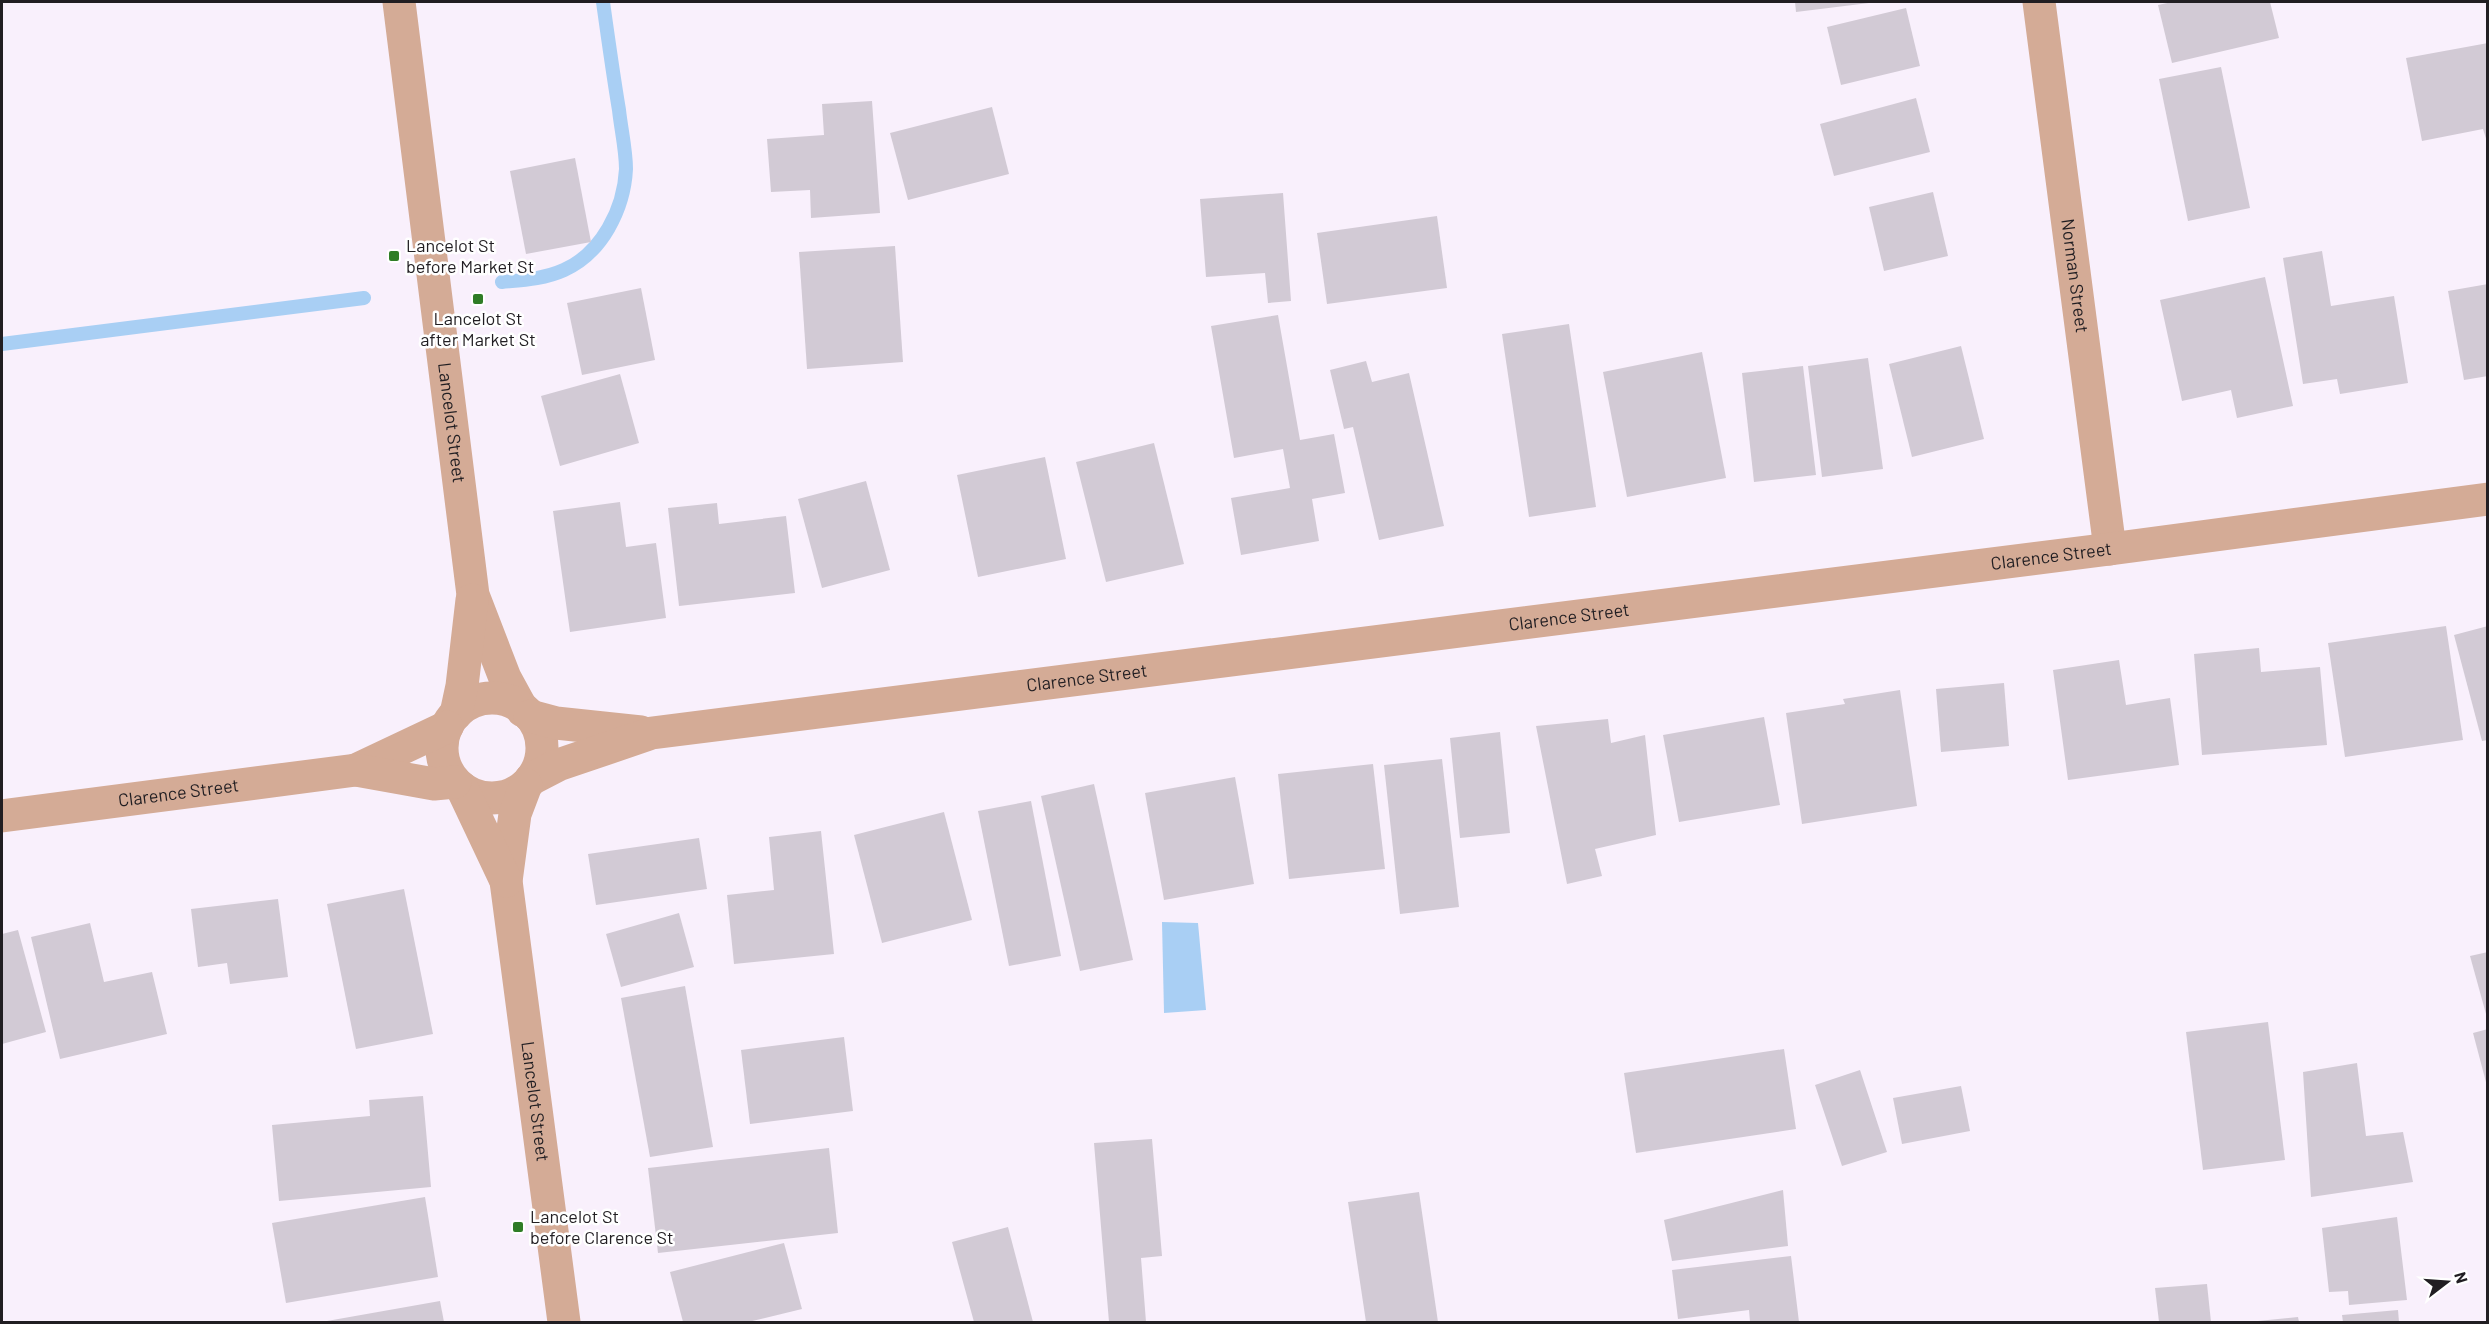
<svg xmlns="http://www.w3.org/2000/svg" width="2489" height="1324" viewBox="0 0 2489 1324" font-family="Barlow,sans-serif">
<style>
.water{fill:#a9cff4}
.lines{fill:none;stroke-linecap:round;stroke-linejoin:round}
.stream{stroke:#a9cff4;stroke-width:14}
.building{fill:#d2cad5}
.street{stroke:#d4ab96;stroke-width:33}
.poi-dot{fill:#2f7d26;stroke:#fff;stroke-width:2}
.labels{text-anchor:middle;stroke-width:5;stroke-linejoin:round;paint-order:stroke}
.poi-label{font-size:18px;fill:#211e22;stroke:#fff;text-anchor:start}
.street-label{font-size:18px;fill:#211e22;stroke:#fff}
</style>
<rect width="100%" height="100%" fill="#f9f0fc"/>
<path class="water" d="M1162 922 1198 923 1206 1010 1164 1013Z"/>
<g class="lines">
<g class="stream">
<path d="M502 282C523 280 544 279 564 270 602 253 624 209 626 169 626 150 621 129 619 110 613 74 608 38 603 2"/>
<path d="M2 344 364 298"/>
</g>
</g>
<g class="building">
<path d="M1795 2H1869V3L1796 12Z"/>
<path d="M2172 2H2270L2279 38 2172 63 2158 5Z"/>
<path d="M1906 8 1920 66 1841 85 1827 27Z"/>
<path d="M2488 43V145L2483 129 2422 141 2406 58Z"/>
<path d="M2221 67 2250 208 2188 221 2159 79Z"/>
<path d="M1916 98 1930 152 1834 176 1820 124Z"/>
<path d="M872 101 880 213 811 218 810 190 771 192 767 139 824 135 822 104Z"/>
<path d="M992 107 1009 174 908 200 890 133Z"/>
<path d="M575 158 591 242 526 254 510 171Z"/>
<path d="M1933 192 1948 256 1884 271 1869 207Z"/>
<path d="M1283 193 1291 301 1268 303 1265 273 1206 277 1200 199Z"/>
<path d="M1437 216 1447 288 1327 304 1317 233Z"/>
<path d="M895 246 903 362 807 369 799 252Z"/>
<path d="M2322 251 2331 306 2394 296 2408 383 2340 394 2337 379 2303 384 2283 258Z"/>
<path d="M2265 277 2293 406 2237 418 2231 390 2182 401 2160 300Z"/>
<path d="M2488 284V376L2464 380 2448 291Z"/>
<path d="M641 288 655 360 582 375 567 303Z"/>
<path d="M1278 315 1300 440 1334 434 1345 493 1312 499 1319 541 1241 555 1231 498 1290 488 1283 449 1234 458 1211 326Z"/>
<path d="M1569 324 1596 507 1529 517 1502 334Z"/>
<path d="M1961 346 1984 439 1912 457 1889 364Z"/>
<path d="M1702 352 1726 478 1627 497 1603 372Z"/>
<path d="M1868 358 1883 469 1822 477 1808 366Z"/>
<path d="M1366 361 1372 382 1409 373 1444 526 1379 540 1353 427 1344 429 1330 370Z"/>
<path d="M1803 366 1816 475 1754 482 1742 373Z"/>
<path d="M620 374 639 443 560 466 541 396Z"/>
<path d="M1154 443 1184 564 1106 582 1076 462Z"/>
<path d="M1045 457 1066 559 978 577 957 475Z"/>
<path d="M866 481 890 570 822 588 798 499Z"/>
<path d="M620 502 626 547 656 543 666 618 570 632 553 511Z"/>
<path d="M717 503 719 524 786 516 795 593 679 606 668 508Z"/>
<path d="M2446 626 2463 740 2345 757 2328 643Z"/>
<path d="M2488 626V740L2482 741 2454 635Z"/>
<path d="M2259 648 2261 672 2320 667 2327 745 2202 755 2194 654Z"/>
<path d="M2119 660 2126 705 2170 698 2179 765 2068 780 2053 670Z"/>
<path d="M2004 683 2009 746 1941 752 1936 689Z"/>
<path d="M1900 690 1917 806 1802 824 1786 713 1845 704 1843 699Z"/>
<path d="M1764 717 1780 805 1679 822 1663 735Z"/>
<path d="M1608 719 1611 743 1645 735 1656 835 1595 849 1602 876 1567 884 1536 726Z"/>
<path d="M1500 732 1510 833 1460 838 1450 738Z"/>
<path d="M1442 759 1459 907 1400 914 1384 765Z"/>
<path d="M1373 764 1385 869 1289 879 1278 774Z"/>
<path d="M1235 777 1254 884 1164 900 1145 793Z"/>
<path d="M1094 784 1133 960 1080 971 1041 796Z"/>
<path d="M1031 801 1061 956 1009 966 978 811Z"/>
<path d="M944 812 972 920 882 943 854 835Z"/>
<path d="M821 831 834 954 734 964 727 895 774 890 769 837Z"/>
<path d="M699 838 707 889 596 905 588 854Z"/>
<path d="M404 889 433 1034 356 1049 327 904Z"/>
<path d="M278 899 288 977 230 984 227 963 198 967 191 909Z"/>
<path d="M679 913 694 967 621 987 606 934Z"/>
<path d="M90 923 104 982 152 972 167 1034 60 1059 31 937Z"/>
<path d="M18 930 46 1032 2 1044V934Z"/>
<path d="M2488 952V1014H2486L2470 956Z"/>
<path d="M685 986 713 1147 650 1157 621 998Z"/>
<path d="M2268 1022 2285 1160 2203 1170 2186 1032Z"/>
<path d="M2488 1029V1086H2487L2473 1033Z"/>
<path d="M844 1037 853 1111 750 1124 741 1050Z"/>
<path d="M1784 1049 1796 1129 1636 1153 1624 1073Z"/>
<path d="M2357 1063 2366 1136 2403 1132 2413 1182 2311 1197 2303 1072Z"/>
<path d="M1860 1070 1887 1152 1842 1166 1815 1085Z"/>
<path d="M1961 1086 1970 1131 1902 1144 1893 1098Z"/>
<path d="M423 1096 431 1187 279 1201 272 1125 370 1116 369 1100Z"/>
<path d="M1152 1139 1162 1256 1141 1258 1146 1322H1109L1094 1143Z"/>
<path d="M829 1148 838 1233 658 1253 648 1168Z"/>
<path d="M1783 1190 1788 1246 1672 1261 1664 1220Z"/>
<path d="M1419 1192 1438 1322H1366L1348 1202Z"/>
<path d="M425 1197 438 1277 286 1303 272 1223Z"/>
<path d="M2397 1217 2407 1300 2349 1305 2348 1291 2329 1292 2322 1228Z"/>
<path d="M1008 1227 1033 1322H974L952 1242Z"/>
<path d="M784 1243 802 1309 748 1322H683L670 1272Z"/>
<path d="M1791 1256 1799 1322H1750L1749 1310 1678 1319 1672 1270Z"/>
<path d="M2207 1284 2211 1322H2159L2155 1288Z"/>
<path d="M440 1301 444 1322H327V1321Z"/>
<path d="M2398 1310 2399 1322H2343L2342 1315Z"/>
<path d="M2298 1317 2299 1322H2258V1321Z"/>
</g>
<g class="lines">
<g class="street">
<path id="s1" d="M399 2 473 595 505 678 523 711"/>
<path id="s2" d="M2039 2 2110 549"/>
<circle cx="492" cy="748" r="50"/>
<path d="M456 714 462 686 472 600"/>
<path d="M530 716 556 723 641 732"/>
<path d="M356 770 447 727"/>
<path id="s3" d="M531 779 558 765 652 733 2110 549 2488 499"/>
<path id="s4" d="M526 785 515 814 506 881 564 1322"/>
<path d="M462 788 506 881"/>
<path id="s5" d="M2 816 356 770 434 784 455 782"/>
</g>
</g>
<g class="poi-dot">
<rect x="388" y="250" width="12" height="12" rx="3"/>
<rect x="472" y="293" width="12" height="12" rx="3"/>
<rect x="512" y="1221" width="12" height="12" rx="3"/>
</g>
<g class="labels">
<g class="poi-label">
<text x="406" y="252">Lancelot St<tspan x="406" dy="21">before Market St</tspan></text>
<text x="478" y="325" text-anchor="middle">Lancelot St<tspan x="478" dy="21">after Market St</tspan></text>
<text x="530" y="1223">Lancelot St<tspan x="530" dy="21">before Clarence St</tspan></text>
</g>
<g class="street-label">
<text dy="6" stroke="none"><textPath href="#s2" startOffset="276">Norman Street</textPath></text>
<text dy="6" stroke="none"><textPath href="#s1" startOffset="424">Lancelot Street</textPath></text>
<text dy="6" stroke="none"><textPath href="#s3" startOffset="1540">Clarence Street</textPath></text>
<text dy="6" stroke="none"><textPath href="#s3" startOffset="1054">Clarence Street</textPath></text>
<text dy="6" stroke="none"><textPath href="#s3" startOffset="568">Clarence Street</textPath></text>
<text dy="6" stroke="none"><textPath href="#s5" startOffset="178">Clarence Street</textPath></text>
<text dy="6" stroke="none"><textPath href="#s4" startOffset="321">Lancelot Street</textPath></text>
</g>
</g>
<rect width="2489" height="1324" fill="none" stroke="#211e22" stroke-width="6"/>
<g transform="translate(2447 1282) rotate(73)" stroke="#ffffff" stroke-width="4.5" paint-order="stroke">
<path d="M0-4.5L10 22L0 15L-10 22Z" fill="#211e22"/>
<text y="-9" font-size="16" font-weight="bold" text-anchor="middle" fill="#211e22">N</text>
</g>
</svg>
